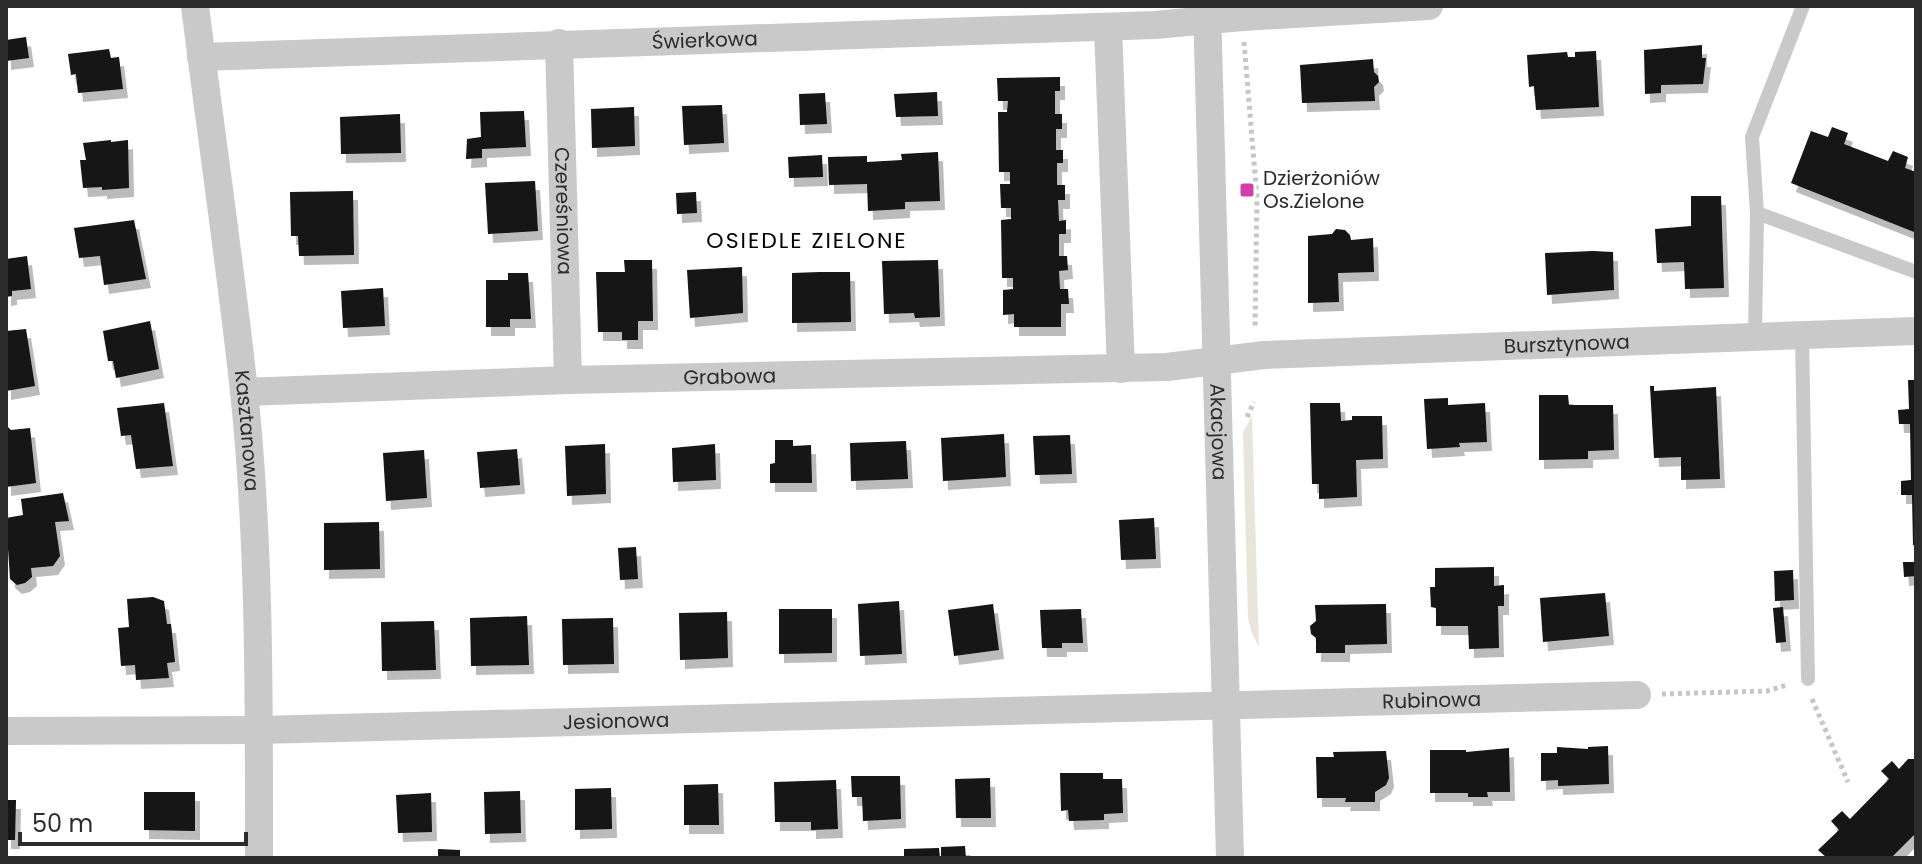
<svg xmlns="http://www.w3.org/2000/svg" width="1922" height="864" viewBox="0 0 1922 864" font-family="Poppins,sans-serif">
<style>
.green{fill:#e8e5da}
.building{fill:#131313;filter:url(#shadow)}
.lines{fill:none;stroke-linecap:round;stroke-linejoin:round}
.path{stroke:#c6c6c6;stroke-width:5;stroke-dasharray:4 4;stroke-linecap:butt}
.lane{stroke:#c9c9c9;stroke-width:14}
.street{stroke:#c9c9c9;stroke-width:28}
.poi-dot{fill:#d33eaa;stroke:#fff;stroke-width:3}
.labels{text-anchor:middle;stroke-width:8;stroke-linejoin:round;paint-order:stroke}
.street-label{font-size:20px;fill:#2c2c2c;stroke:#fff}
.poi-label{font-size:20px;fill:#2c2c2c;stroke:#fff;text-anchor:start}
.neighbourhood-label{font-size:22px;letter-spacing:2px;fill:#000;stroke:#fff}
</style>
<defs>
<filter id="shadow"><feDropShadow dx="5" dy="9" stdDeviation="0" flood-color="#0004"/></filter>
</defs>
<rect width="100%" height="100%" fill="#fff"/>
<path class="green" d="M1252 416 1258 616 1259 647 1251 631 1248 618 1243 432Z"/>
<g class="building">
<path d="M26 37 29 58 6 61V40Z"/>
<path d="M1702 45V58H1706L1703 84 1661 85V93L1645 94 1644 50Z"/>
<path d="M109 49 111 58 119 57 123 89 78 93 76 74 71 75 68 54Z"/>
<path d="M1596 51 1599 107 1536 110 1534 86 1529 87 1527 55 1567 52 1568 57H1575V52Z"/>
<path d="M1373 59 1374 72 1378 76 1379 82 1374 87 1375 101 1302 103 1300 65Z"/>
<path d="M1060 77V91H1055V114H1062V129H1056V150H1063V163H1057V185H1065V200H1058L1059 221 1066 220V234H1059V256H1067L1068 270 1059 271 1060 289H1068L1069 304H1061V327H1014V314L1003 315V290L1013 289V278H1002L1001 220 1011 219V208H1001L1000 184H1010V172H999L998 112H1007L1008 101H998L997 78Z"/>
<path d="M937 92 938 116 896 117 894 94Z"/>
<path d="M825 93 827 124 800 125 799 94Z"/>
<path d="M722 105 724 143 684 145 682 106Z"/>
<path d="M634 107 635 146 592 148 591 109Z"/>
<path d="M524 111 526 147 482 149V158L466 159 467 139 481 137 480 112Z"/>
<path d="M400 114 401 153 341 154 340 117Z"/>
<path d="M1832 127 1848 133 1844 144 1888 161 1893 151 1908 157 1905 168 1916 172 1914 232 1791 183 1811 131 1828 137Z"/>
<path d="M111 140V142L128 140 129 188 102 190V187L83 188 80 160H86L83 143Z"/>
<path d="M938 152 940 201 905 202V209L868 211 867 184 829 185 828 157 867 156V162L902 160 901 154Z"/>
<path d="M822 155 823 177 789 178 788 157Z"/>
<path d="M535 181 538 231 488 234 485 183Z"/>
<path d="M353 191 354 255 299 256 298 236H291L290 192Z"/>
<path d="M696 192 697 213 677 214 676 193Z"/>
<path d="M1691 196H1721L1724 288 1685 289 1684 262 1657 263 1655 229 1691 226Z"/>
<path d="M134 220 146 279 104 285 100 256 79 258 74 228Z"/>
<path d="M1336 229 1345 230 1350 235 1351 240 1373 238 1374 272 1338 273 1339 302 1308 303V236L1332 234Z"/>
<path d="M1593 251 1613 252 1614 290 1547 295 1545 253Z"/>
<path d="M27 256 31 289 12 291V296L6 297V259Z"/>
<path d="M624 260H652L653 321H638V340H622V332H598L596 272H625Z"/>
<path d="M938 260 940 317 915 318 914 313 884 314 882 261Z"/>
<path d="M742 267 743 313 690 318 687 270Z"/>
<path d="M820 272H850L851 322 792 323V273Z"/>
<path d="M508 273H528L531 319H510V327H486V280H508Z"/>
<path d="M383 288 385 326 343 328 341 291Z"/>
<path d="M150 321 159 369 116 378 113 361H108L103 331Z"/>
<path d="M26 329 35 386 6 391V331Z"/>
<path d="M1908 380H1916V545H1913L1912 495H1901V481L1911 480 1910 424H1899L1898 410 1909 409Z"/>
<path d="M1650 386H1654V391L1716 387 1720 479 1681 480V457L1654 458Z"/>
<path d="M1539 395H1568L1569 405H1613L1614 450 1588 451V459L1539 460Z"/>
<path d="M1448 398V405L1485 403 1487 442 1459 443 1460 447 1427 449 1424 399Z"/>
<path d="M164 403 173 466 136 469 131 435 121 436 117 408Z"/>
<path d="M1310 403H1340L1341 421 1352 420V416H1382L1383 459 1356 460 1357 497 1319 499V484H1312Z"/>
<path d="M6 425 11 430 30 428 36 483 6 487Z"/>
<path d="M1004 434 1006 477 943 481 941 438Z"/>
<path d="M1070 435 1072 474 1035 475 1033 436Z"/>
<path d="M775 440H793V446L811 445 812 483H770V464L775 463Z"/>
<path d="M906 441 908 479 851 481 850 443Z"/>
<path d="M605 444 606 494 567 496 565 446Z"/>
<path d="M715 444 716 480 673 482 672 448Z"/>
<path d="M517 449 520 485 480 488 477 452Z"/>
<path d="M424 450 427 498 386 501 383 453Z"/>
<path d="M63 493 69 521 55 522 60 556 53 566 31 568 32 577 25 583 17 585 10 579 6 518 23 515 21 499Z"/>
<path d="M1154 518 1156 559 1121 560 1119 520Z"/>
<path d="M379 522 380 569 324 570V523Z"/>
<path d="M636 547 638 579 620 580 618 548Z"/>
<path d="M1903 562H1916V576L1904 577Z"/>
<path d="M1494 567V586L1504 585V606H1498L1499 648 1469 649 1468 626H1436V608L1431 607 1430 587H1435V568Z"/>
<path d="M1793 570 1794 600 1775 601 1774 571Z"/>
<path d="M1605 593 1609 636 1543 642 1540 598Z"/>
<path d="M153 597 164 601 167 624H171L175 662 167 663 169 678 136 680 135 665 121 666 118 628 129 627 127 599Z"/>
<path d="M899 601 902 654 860 656 858 604Z"/>
<path d="M993 604 999 650 954 656 948 610Z"/>
<path d="M1386 604 1387 644 1345 645V653H1316V638L1311 634 1310 626 1316 621 1315 605Z"/>
<path d="M1783 607 1786 642 1776 643 1773 608Z"/>
<path d="M779 609H832V653L779 654Z"/>
<path d="M1081 609 1083 643H1062V648H1042L1040 610Z"/>
<path d="M727 612 728 658 680 660 679 613Z"/>
<path d="M527 616 529 665 471 666 470 618Z"/>
<path d="M613 618 614 664 563 665 562 619Z"/>
<path d="M434 621 436 670 382 671 381 622Z"/>
<path d="M1608 746 1609 784 1558 786V780L1541 781V753H1557V747L1588 749V747Z"/>
<path d="M1509 748 1510 792H1487L1488 797H1468V793H1430V750H1466V752Z"/>
<path d="M1386 751 1389 778 1386 785 1375 792V802H1345L1346 798H1317L1316 757H1334L1333 752Z"/>
<path d="M1908 759H1916V833L1891 858H1827L1818 850 1839 830 1831 821 1842 811 1850 819 1889 779 1881 771 1892 761 1899 769Z"/>
<path d="M1060 773H1103V779H1122L1123 813 1104 814V820L1069 821 1068 810 1061 811Z"/>
<path d="M851 776H900L901 819 863 821 862 797H852Z"/>
<path d="M990 778 991 818H956L955 779Z"/>
<path d="M836 780 838 829 811 830V822H775L774 782Z"/>
<path d="M718 784 719 825H684V785Z"/>
<path d="M611 788 612 829 575 830V789Z"/>
<path d="M520 791 521 833 485 834 484 792Z"/>
<path d="M144 792H195V831L144 830Z"/>
<path d="M431 793 432 832 398 833 396 795Z"/>
<path d="M6 800H16L15 840H6Z"/>
<path d="M965 846 966 858H941V847Z"/>
<path d="M939 848 940 858H904V849Z"/>
<path d="M438 849 460 850V858H438Z"/>
</g>
<g class="lines">
<g class="path">
<path d="M1244 42 1257 198 1255 328"/>
<path d="M1247 417 1254 402"/>
<path d="M1662 694 1767 691 1787 685"/>
<path d="M1812 699 1848 782"/>
</g>
<g class="lane">
<path d="M1803 6 1752 137 1757 213 1916 272"/>
<path d="M1802 334 1808 679"/>
<path d="M1755 336 1757 213"/>
</g>
<g class="street">
<path id="s1" d="M195 6C211 134 230 263 244 391 260 544 259 704 259 858"/>
<path id="s2" d="M1207 6 1230 858"/>
<path d="M1108 27 1121 369"/>
<path id="s3" d="M559 43 568 380"/>
<path id="s4" d="M201 57 1155 25 1242 17 1429 6"/>
<path id="s5" d="M244 392 568 380 1167 367 1264 355 1916 331"/>
<path id="s6" d="M6 731 259 730 1637 695"/>
</g>
</g>
<rect class="poi-dot" x="1239" y="182" width="16" height="16" rx="4"/>
<g class="labels">
<g class="street-label">
<text dy="7" stroke="none"><textPath href="#s4" startOffset="504">Świerkowa</textPath></text>
<text dy="7" stroke="none"><textPath href="#s3" startOffset="168">Czereśniowa</textPath></text>
<text dy="7" stroke="none"><textPath href="#s5" startOffset="1324">Bursztynowa</textPath></text>
<text dy="7" stroke="none"><textPath href="#s5" startOffset="486">Grabowa</textPath></text>
<text dy="7" stroke="none"><textPath href="#s1" startOffset="428">Kasztanowa</textPath></text>
<text dy="7" stroke="none"><textPath href="#s2" startOffset="426">Akacjowa</textPath></text>
<text dy="7" stroke="none"><textPath href="#s6" startOffset="1426">Rubinowa</textPath></text>
<text dy="7" stroke="none"><textPath href="#s6" startOffset="610">Jesionowa</textPath></text>
</g>
<g class="poi-label">
<text x="1263" y="185">Dzierżoniów<tspan x="1263" dy="23">Os.Zielone</tspan></text>
</g>
<g class="neighbourhood-label">
<text x="807" y="248">OSIEDLE ZIELONE</text>
</g>
</g>
<rect width="1922" height="864" fill="none" stroke="#2c2c2c" stroke-width="16"/>
<path d="M20 832v12h226v-12" fill="none" stroke="#2c2c2c" stroke-width="4"/>
<text x="32" y="832" font-size="24" fill="#2c2c2c" stroke="#ffffff" stroke-width="6" paint-order="stroke">50 m</text>
</svg>
